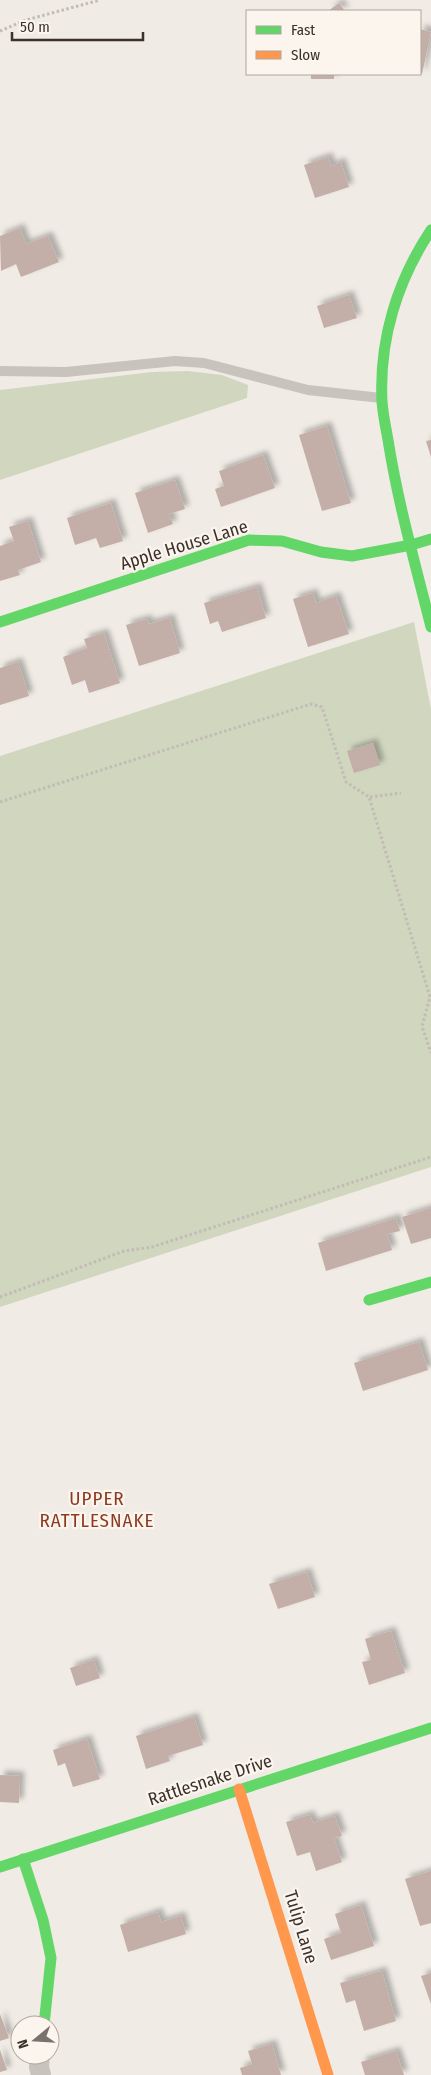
<svg xmlns="http://www.w3.org/2000/svg" width="431" height="2075" viewBox="0 0 431 2075" font-family="'Fira Sans Condensed',sans-serif">
<style>
.green{fill:#d1d6bf}
.building{fill:#c3afa7;filter:url(#shadow)}
.lines{fill:none;stroke-linecap:round;stroke-linejoin:round}
.path{stroke:#c2bbb6;stroke-width:3;stroke-dasharray:2.5 2.5;stroke-linecap:butt}
.lane{stroke:#c9c3be;stroke-width:10}
.street{stroke:#c9c3be;stroke-width:20}
.fast{stroke:#63d668;stroke-width:11}
.slow{stroke:#ff974d;stroke-width:11}
.labels{text-anchor:middle;stroke-width:4.5;stroke-linejoin:round;paint-order:stroke}
.street-label{font-size:18px;fill:#3b302b;stroke:#fbf5ee}
.neighbourhood-label{font-size:19px;letter-spacing:1px;fill:#8c3b22;stroke:#fbf5ee}
</style>
<defs>
<filter id="shadow"><feDropShadow dx="4.5" dy="-4.5" stdDeviation="2.5" flood-color="#0004"/></filter>
</defs>
<rect width="100%" height="100%" fill="#f0ebe5"/>
<g class="green">
<path d="M188 371 222 375 248 385 247 398 0 480V390L152 372Z"/>
<path d="M414 622 431 709V1167L0 1307V756Z"/>
</g>
<g class="building">
<path d="M339 3 345 11H328Z"/>
<path d="M420 29 431 32 422 74 420 73Z"/>
<rect x="311" y="74" width="23" height="5"/>
<path d="M328 157 331 166 341 162 349 187 315 198 304 165Z"/>
<path d="M20 228 26 244 48 236 59 262 21 277 16 264 1 271 0 236Z"/>
<path d="M349 295 357 318 324 328 317 306Z"/>
<path d="M327 426 351 503 322 511 299 435Z"/>
<path d="M431 440V457L426 441Z"/>
<path d="M263 455 275 488 221 507 215 489 224 486 219 471Z"/>
<path d="M175 480 185 509 169 514 173 524 148 533 135 493Z"/>
<path d="M111 503 123 541 100 548 96 538 75 545 67 518Z"/>
<path d="M28 521 41 562 18 570 20 575 0 581V546L14 541 9 527Z"/>
<path d="M257 587 266 618 222 632 218 621 210 624 204 603Z"/>
<path d="M313 593 316 603 336 596 349 634 308 647 293 599Z"/>
<path d="M170 618 180 653 139 666 126 625 147 619 149 624Z"/>
<path d="M104 633 120 683 89 693 85 680 72 685 63 657 87 648 84 639Z"/>
<path d="M18 662 29 696 0 705V668Z"/>
<path d="M373 743 380 765 354 773 347 751Z"/>
<path d="M431 1208V1238L411 1244 402 1217Z"/>
<path d="M396 1218 400 1231 387 1234 392 1250 326 1271 318 1243Z"/>
<path d="M419 1342 428 1370 363 1391 354 1363Z"/>
<path d="M307 1572 315 1597 278 1609 269 1584Z"/>
<path d="M391 1631 405 1673 369 1685 362 1662 371 1660 365 1639Z"/>
<path d="M94 1660 100 1678 76 1686 70 1668Z"/>
<path d="M194 1717 203 1745 168 1756 170 1761 146 1769 136 1736Z"/>
<path d="M87 1739 100 1779 73 1787 65 1763 58 1766 53 1750Z"/>
<path d="M0 1775 20 1776 19 1803 0 1802Z"/>
<path d="M310 1815 313 1823 335 1816 342 1836 334 1838 342 1862 316 1871 310 1852 297 1856 286 1822Z"/>
<path d="M431 1871V1923L420 1926 405 1879Z"/>
<path d="M361 1905 374 1946 331 1960 324 1939 341 1933 335 1914Z"/>
<path d="M158 1912 161 1922 181 1916 186 1934 128 1952 120 1925Z"/>
<path d="M382 1971 396 2021 364 2031 355 2000 346 2003 340 1983Z"/>
<path d="M431 1973V2004L421 1976Z"/>
<path d="M0 2014 9 2038 0 2041Z"/>
<path d="M272 2044 281 2075H242L240 2068 252 2064 248 2051Z"/>
<path d="M0 2050 7 2070 0 2072Z"/>
<path d="M396 2051 404 2075H365L361 2062Z"/>
</g>
<g class="lines">
<g class="path">
<path d="M0 31 26 20 100 0"/>
<path d="M370 797 401 793"/>
<path d="M0 802 311 704 322 707 346 782 369 797 430 997 422 1026 431 1053"/>
<path d="M0 1297 124 1251 152 1247 431 1157"/>
</g>
<path class="lane" d="M0 371 66 372 175 361 204 363 308 390 381 398"/>
<path class="street" d="M40 2055 39 2067 41 2075"/>
<g class="fast">
<path d="M431 230C397 281 379 340 382 401 383 417 387 432 389 446 399 507 416 567 431 627"/>
<path d="M0 622 249 540 282 541 321 552 352 556 411 545 431 539"/>
<path d="M369 1300 431 1282"/>
<path d="M23 1859 43 1920 51 1958 44 2025"/>
<path d="M0 1867 431 1728"/>
</g>
<path class="slow" d="M239 1789 328 2075"/>
</g>
<g class="labels">
<g class="street-label">
<text transform="translate(184 545) rotate(-17)" y="6">Apple House Lane</text>
<text transform="translate(210 1780) rotate(-18)" y="6">Rattlesnake Drive</text>
<text transform="translate(301 1927) rotate(73)" y="6">Tulip Lane</text>
</g>
<g class="neighbourhood-label">
<text x="97" y="1505">UPPER<tspan x="97" dy="22">RATTLESNAKE</tspan></text>
</g>
</g>
<rect x="246" y="10" width="175" height="65" fill="#fbf5ee" stroke="#aea6a0"/>
<rect x="256" y="26" width="25" height="8" fill="#63d668" stroke="#aea6a0"/>
<text x="291" y="35" font-size="15" fill="#3b302b">Fast</text>
<rect x="256" y="51" width="25" height="8" fill="#ff974d" stroke="#aea6a0"/>
<text x="291" y="60" font-size="15" fill="#3b302b">Slow</text>
<g transform="translate(35 2040) rotate(252)"><circle r="24" fill="#fbf5ee" stroke="#aea6a0"/>
<path d="M0-4L9 19L0 12L-9 19Z" fill="#7a716c"/>
<text y="-8" font-size="14" font-weight="bold" text-anchor="middle" fill="#3b302b">N</text>
</g>
<path d="M12 32v8h131v-8" fill="none" stroke="#3b302b" stroke-width="2.5"/>
<text x="20" y="32" font-size="15" fill="#3b302b" stroke="#fbf5ee" stroke-width="4" paint-order="stroke">50 m</text>
</svg>
